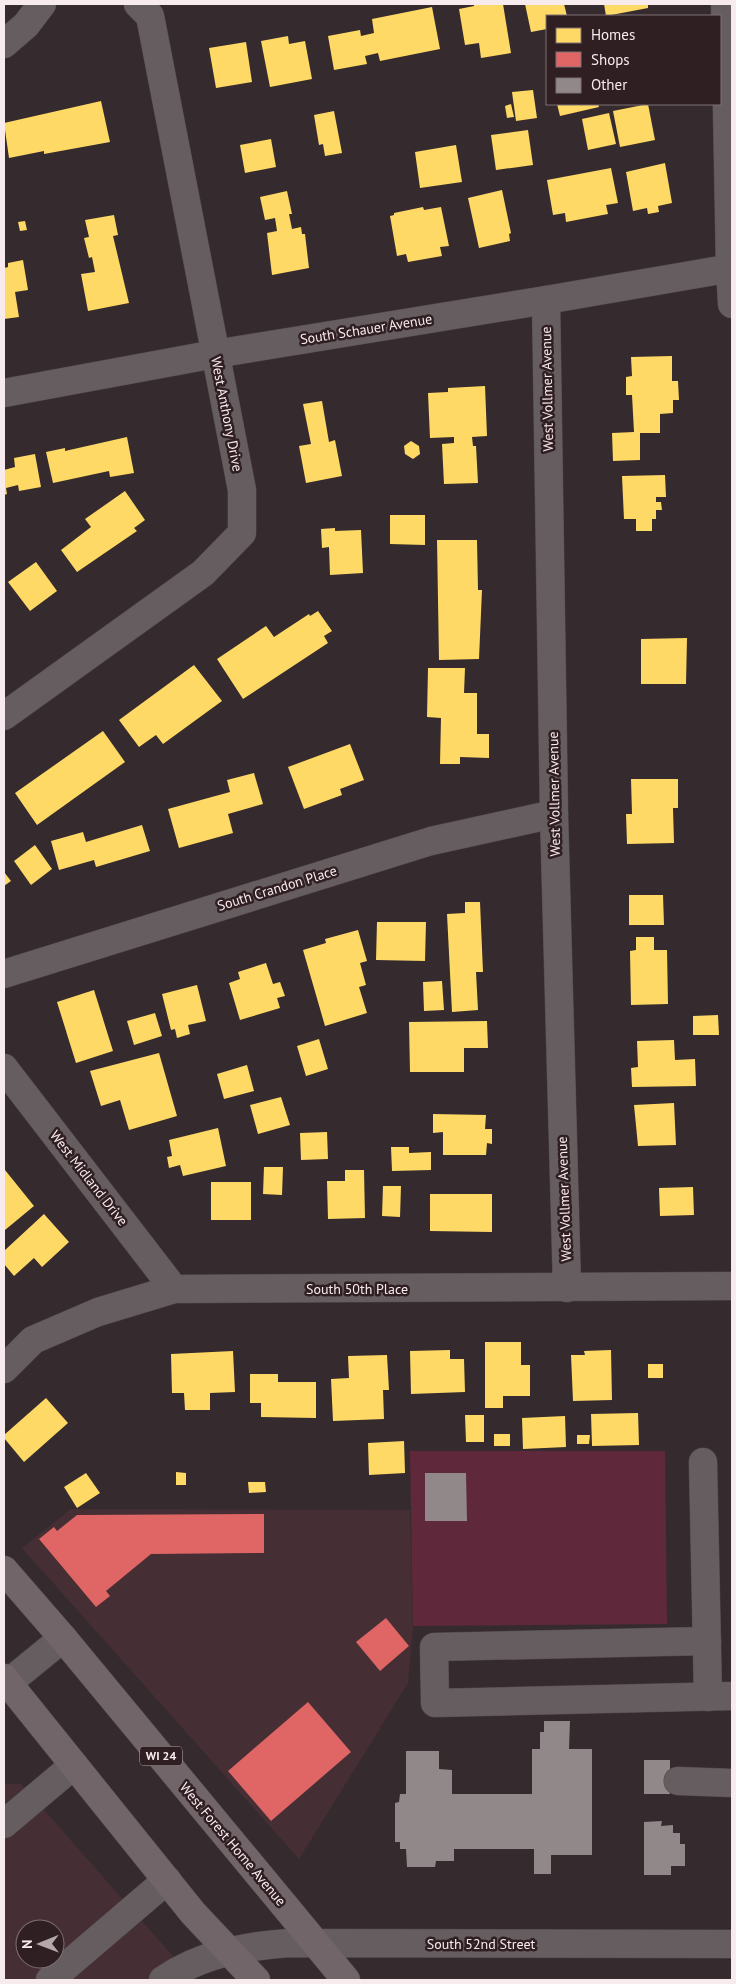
<svg xmlns="http://www.w3.org/2000/svg" width="736" height="1984" viewBox="0 0 736 1984" font-family="'PT Sans',sans-serif">
<style>
.built{fill:#452e34;fill-rule:evenodd}
.green{fill:#5f293b}
.homes{fill:#ffd966}
.shops{fill:#e06666}
.building{fill:#91888a}
.lines{fill:none;stroke-linecap:round;stroke-linejoin:round}
.minor-casing{stroke:#51484a;stroke-width:29}
.major-casing{stroke:#51484a;stroke-width:29}
.minor{stroke:#655d5f;stroke-width:28}
.major{stroke:#716569;stroke-width:28}
.labels{text-anchor:middle;stroke-width:5;stroke-linejoin:round;paint-order:stroke}
.shield{fill:#2f1e22;stroke:#bcaeb1;stroke-width:1}
.shield-label{font-size:12px;font-weight:bold;fill:#f8ebee}
.street-label{font-size:14px;fill:#f8ebee;stroke:#2f1e22}
</style>
<rect width="100%" height="100%" fill="#352b2e"/>
<g class="built">
<path d="M71 1509 410 1510 413 1626 408 1683 299 1859 22 1548Z"/>
<path d="M4 1784H21L194 1980H4ZM25 1929H55V1959H25Z"/>
</g>
<path class="green" d="M410 1451H665L667 1624 413 1626Z"/>
<g class="homes">
<path d="M474 4H503L511 53 481 58 479 43 465 45 459 9 474 6Z"/>
<path d="M525 4H564L567 16H547V29L531 32Z"/>
<path d="M604 4H648V8L606 16Z"/>
<path d="M432 7 440 49 380 61 378 53 365 56 367 64 334 70 328 36 360 30 361 36 374 33 372 19Z"/>
<path d="M288 36 289 44 305 41 312 79 270 87 261 41Z"/>
<path d="M246 42 252 82 216 88 209 48Z"/>
<path d="M533 90 537 118 516 121 512 92Z"/>
<path d="M101 101 110 142 44 154V151L9 158 4 123Z"/>
<path d="M511 104 514 117 507 118 505 106Z"/>
<path d="M557 104H598L599 107 560 116Z"/>
<path d="M648 104 655 140 620 147 613 111Z"/>
<path d="M334 111 342 153 325 156 323 144 319 145 314 115Z"/>
<path d="M609 113 616 144 588 150 582 119Z"/>
<path d="M528 130 533 165 496 170 491 135Z"/>
<path d="M271 139 276 167 245 173 240 145Z"/>
<path d="M456 145 462 182 420 188 415 152Z"/>
<path d="M665 163 672 203 658 206 659 212 648 214 647 208 633 211 626 172Z"/>
<path d="M611 168 618 203 606 205 608 214 566 222 565 213 553 215 547 180Z"/>
<path d="M502 190 511 233 509 234 510 241 479 248 468 198Z"/>
<path d="M287 191 292 214H289L292 229 301 227 302 234H305L309 268 272 275 267 233 277 231 275 218 265 220 260 197Z"/>
<path d="M423 207 424 210 441 207 449 246 440 247 442 256 408 262 406 254 397 256 390 216 394 215V213Z"/>
<path d="M114 215 118 235 113 236 129 303 88 311 81 274 95 272 92 257 89 258 84 238 89 237 85 220Z"/>
<path d="M25 221 27 230 20 231 18 222Z"/>
<path d="M23 260 28 290 15 292 19 317 4 319V268L8 267V263Z"/>
<path d="M672 356V381H678L679 400H673V413L660 414V433H640V460L613 461 612 433 634 432 632 395H626V377L632 376 631 357Z"/>
<path d="M485 386 487 436 472 437 473 446H476L478 483 444 484 442 444 454 443V437L430 438 428 393 448 392V388Z"/>
<path d="M322 401 329 442 335 440 342 476 306 483 299 446 311 444 303 404Z"/>
<path d="M127 437 134 473 110 477 109 471 53 483 46 452 65 448V451Z"/>
<path d="M411 441 419 446 420 454 413 459 405 454 404 446Z"/>
<path d="M35 454 41 487 19 491 18 485 6 488 7 494 4 495V470L15 467 14 458Z"/>
<path d="M665 475 666 497H656V502H661L662 510H656V519H652V531H636V519H624L622 476Z"/>
<path d="M125 491 145 520 134 528 137 531 77 572 61 550 91 527 85 519Z"/>
<path d="M390 515H425V545L390 544Z"/>
<path d="M335 528V531L361 530 363 573 330 575 329 547 322 548 321 529Z"/>
<path d="M437 540H477L478 590H482L479 659 439 660Z"/>
<path d="M36 562 57 591 30 611 8 582Z"/>
<path d="M318 611 332 631 324 636 328 643 243 699 217 659 266 626 274 637 309 614 310 616Z"/>
<path d="M687 638 686 684H641V639Z"/>
<path d="M194 665 222 701 163 744 156 735 139 747 119 720Z"/>
<path d="M428 668H465L464 693H477V734H489V758L460 757V764H440L441 718 427 717Z"/>
<path d="M103 731 125 762 37 825 15 793Z"/>
<path d="M350 744 364 780 340 789 342 795 304 809 288 767Z"/>
<path d="M254 773 263 804 228 814 233 833 179 848 168 809 230 792 227 780Z"/>
<path d="M631 779H678V808H673L674 843 627 844 626 814H632Z"/>
<path d="M142 825 150 851 96 867 94 860 59 870 51 841 83 832 86 842Z"/>
<path d="M35 845 52 869 31 885 14 861Z"/>
<path d="M4 872 11 881 4 886Z"/>
<path d="M629 895H663L664 925H629Z"/>
<path d="M465 902H480L483 972H476L478 1010 452 1012 447 914 465 913Z"/>
<path d="M377 922H426L425 961 376 960Z"/>
<path d="M358 930 367 961 360 963 366 985 359 987 367 1013 325 1026 303 950 326 943 325 939Z"/>
<path d="M636 937H654V950H667L668 1004 631 1005 630 951 636 950Z"/>
<path d="M266 963 273 984 280 982 285 996 277 998 280 1008 240 1020 229 983 240 979 238 972Z"/>
<path d="M442 981 444 1010 424 1011 423 982Z"/>
<path d="M197 985 206 1021 188 1025 190 1034 177 1038 175 1029 171 1030 162 994Z"/>
<path d="M94 990 113 1051 76 1063 57 1002Z"/>
<path d="M155 1013 162 1036 134 1045 127 1021Z"/>
<path d="M718 1015 719 1035H693V1016Z"/>
<path d="M487 1021 488 1048H464V1072H410L409 1022Z"/>
<path d="M319 1039 328 1069 306 1076 297 1046Z"/>
<path d="M674 1040 675 1060 695 1059 696 1086 632 1087 631 1068 638 1067 637 1041Z"/>
<path d="M159 1053 177 1116 129 1130 120 1100 101 1106 90 1071Z"/>
<path d="M247 1065 254 1091 224 1099 217 1074Z"/>
<path d="M281 1097 290 1125 258 1134 250 1105Z"/>
<path d="M674 1103 676 1145 638 1146 634 1105Z"/>
<path d="M433 1114 486 1115 485 1129H492V1144L487 1143 486 1155H443V1132L433 1133Z"/>
<path d="M218 1128 226 1166 183 1176 180 1165 169 1168 167 1157 172 1156 169 1140Z"/>
<path d="M327 1132 328 1159 301 1160 300 1133Z"/>
<path d="M391 1147H409V1153L431 1152V1170L392 1171Z"/>
<path d="M264 1167H283L282 1195 263 1194Z"/>
<path d="M5 1170 34 1206 5 1230 4 1228Z"/>
<path d="M345 1170H364L365 1218 328 1219 327 1181H345Z"/>
<rect x="211" y="1182" width="40" height="38"/>
<path d="M383 1186H401L400 1217 382 1216Z"/>
<path d="M693 1187 694 1215 660 1216 659 1188Z"/>
<path d="M430 1194H492V1232L430 1231Z"/>
<path d="M44 1214 69 1242 42 1267 34 1258 14 1276 4 1264V1251Z"/>
<path d="M485 1342H521V1365H530V1396H503V1408H485Z"/>
<path d="M450 1350V1359H464L465 1392 411 1394 410 1351Z"/>
<path d="M611 1350 612 1400 573 1401 571 1355H585L584 1351Z"/>
<path d="M233 1351 235 1392 210 1393V1410H185L184 1393H172L171 1354Z"/>
<path d="M387 1355 389 1390H383L384 1419 333 1421 331 1379 349 1378 348 1356Z"/>
<rect x="648" y="1364" width="15" height="14"/>
<path d="M250 1374H278V1382H316V1418L261 1417V1403H250Z"/>
<path d="M46 1398 68 1423 24 1462 4 1438V1435Z"/>
<path d="M638 1413 639 1445 592 1446 591 1414Z"/>
<path d="M465 1415H484V1442H466Z"/>
<path d="M565 1416 566 1447 523 1449 522 1418Z"/>
<rect x="494" y="1434" width="16" height="12"/>
<path d="M577 1435H590L589 1444H577Z"/>
<path d="M404 1441 405 1473 369 1475 368 1443Z"/>
<path d="M176 1472 186 1473V1485H176Z"/>
<path d="M86 1473 100 1493 77 1508 64 1487Z"/>
<path d="M248 1482H265L266 1492 249 1493Z"/>
</g>
<g class="shops">
<path d="M264 1514V1553L151 1554 106 1591 110 1596 96 1607 39 1539 54 1527 57 1531 77 1515Z"/>
<path d="M386 1618 409 1646 380 1671 356 1642Z"/>
<path d="M308 1702 351 1752 271 1821 228 1771Z"/>
</g>
<g class="building">
<path d="M425 1473H466L467 1521H425Z"/>
<path d="M544 1721H570L569 1749H592V1855H551V1874H534V1849H454V1861H436L435 1867H407L406 1849H400V1842H395V1803L399 1802 400 1794H406V1751H439V1769L452 1770V1794H532V1749H540V1732H544Z"/>
<rect x="644" y="1760" width="26" height="34"/>
<path d="M662 1821 661 1826 673 1825V1833H680V1844H685V1866H671V1875H644V1822Z"/>
</g>
<g class="lines">
<g class="minor-casing">
<g id="minor">
<path d="M725 4 730 268 732 304"/>
<path d="M4 44 26 25 42 4"/>
<path d="M546 300 554 814 567 1288"/>
<path d="M4 393 215 354 546 300 732 268"/>
<path d="M4 716 203 573 242 533V490L150 16 138 4"/>
<path d="M4 974 431 841 554 814"/>
<path d="M4 1068 174 1289"/>
<path d="M4 1369 33 1340 98 1312 174 1289 732 1286"/>
<path d="M703 1462 708 1697"/>
<path d="M707 1641 434 1647 435 1703 732 1696"/>
<path d="M4 1684 8 1683 63 1638"/>
<path d="M678 1781 732 1783"/>
<path d="M4 1824 74 1765"/>
<path d="M50 1980 167 1880"/>
<path d="M163 1980C201 1954 245 1946 289 1943L732 1944"/>
</g>
</g>
<g class="major-casing">
<g id="major">
<path d="M4 1570 63 1638 346 1980"/>
<path d="M4 1678 193 1913 256 1980"/>
</g>
</g>
<use href="#minor" class="minor"/>
<use href="#major" class="major"/>
</g>
<g class="labels">
<rect class="shield" x="140" y="1746.5" width="42" height="19" rx="4"/>
<g class="shield-label">
<text x="161" y="1760">WI 24</text>
</g>
<g class="street-label">
<text transform="translate(366 329) rotate(-9)" y="5">South Schauer Avenue</text>
<text transform="translate(547 389) rotate(-91)" y="5">West Vollmer Avenue</text>
<text transform="translate(227 414) rotate(79)" y="5">West Anthony Drive</text>
<text transform="translate(554 794) rotate(-91)" y="5">West Vollmer Avenue</text>
<text transform="translate(277 888) rotate(-17)" y="5">South Crandon Place</text>
<text transform="translate(89 1178) rotate(52)" y="5">West Midland Drive</text>
<text transform="translate(564 1199) rotate(-92)" y="5">West Vollmer Avenue</text>
<text x="357" y="1294">South 50th Place</text>
<text transform="translate(233 1844) rotate(50)" y="5">West Forest Home Avenue</text>
<text x="481" y="1949">South 52nd Street</text>
</g>
</g>
<rect width="736" height="1984" fill="none" stroke="#f8ebee" stroke-width="10"/>
<rect x="546" y="15" width="175" height="90" fill="#2f1e22" stroke="#7f7074"/>
<rect x="556" y="28" width="25" height="15" fill="#ffd966" stroke="#7f7074"/>
<text x="591" y="40" font-size="15" fill="#f8ebee">Homes</text>
<rect x="556" y="52" width="25" height="15" fill="#e06666" stroke="#7f7074"/>
<text x="591" y="65" font-size="15" fill="#f8ebee">Shops</text>
<rect x="556" y="78" width="25" height="15" fill="#91888a" stroke="#7f7074"/>
<text x="591" y="90" font-size="15" fill="#f8ebee">Other</text>
<g transform="translate(40 1944) rotate(269)"><circle r="24" fill="#2f1e22" stroke="#7f7074"/>
<path d="M0-4L9 19L0 12L-9 19Z" fill="#b4a8ab"/>
<text y="-8" font-size="14" font-weight="bold" text-anchor="middle" fill="#f8ebee">N</text>
</g>
</svg>
